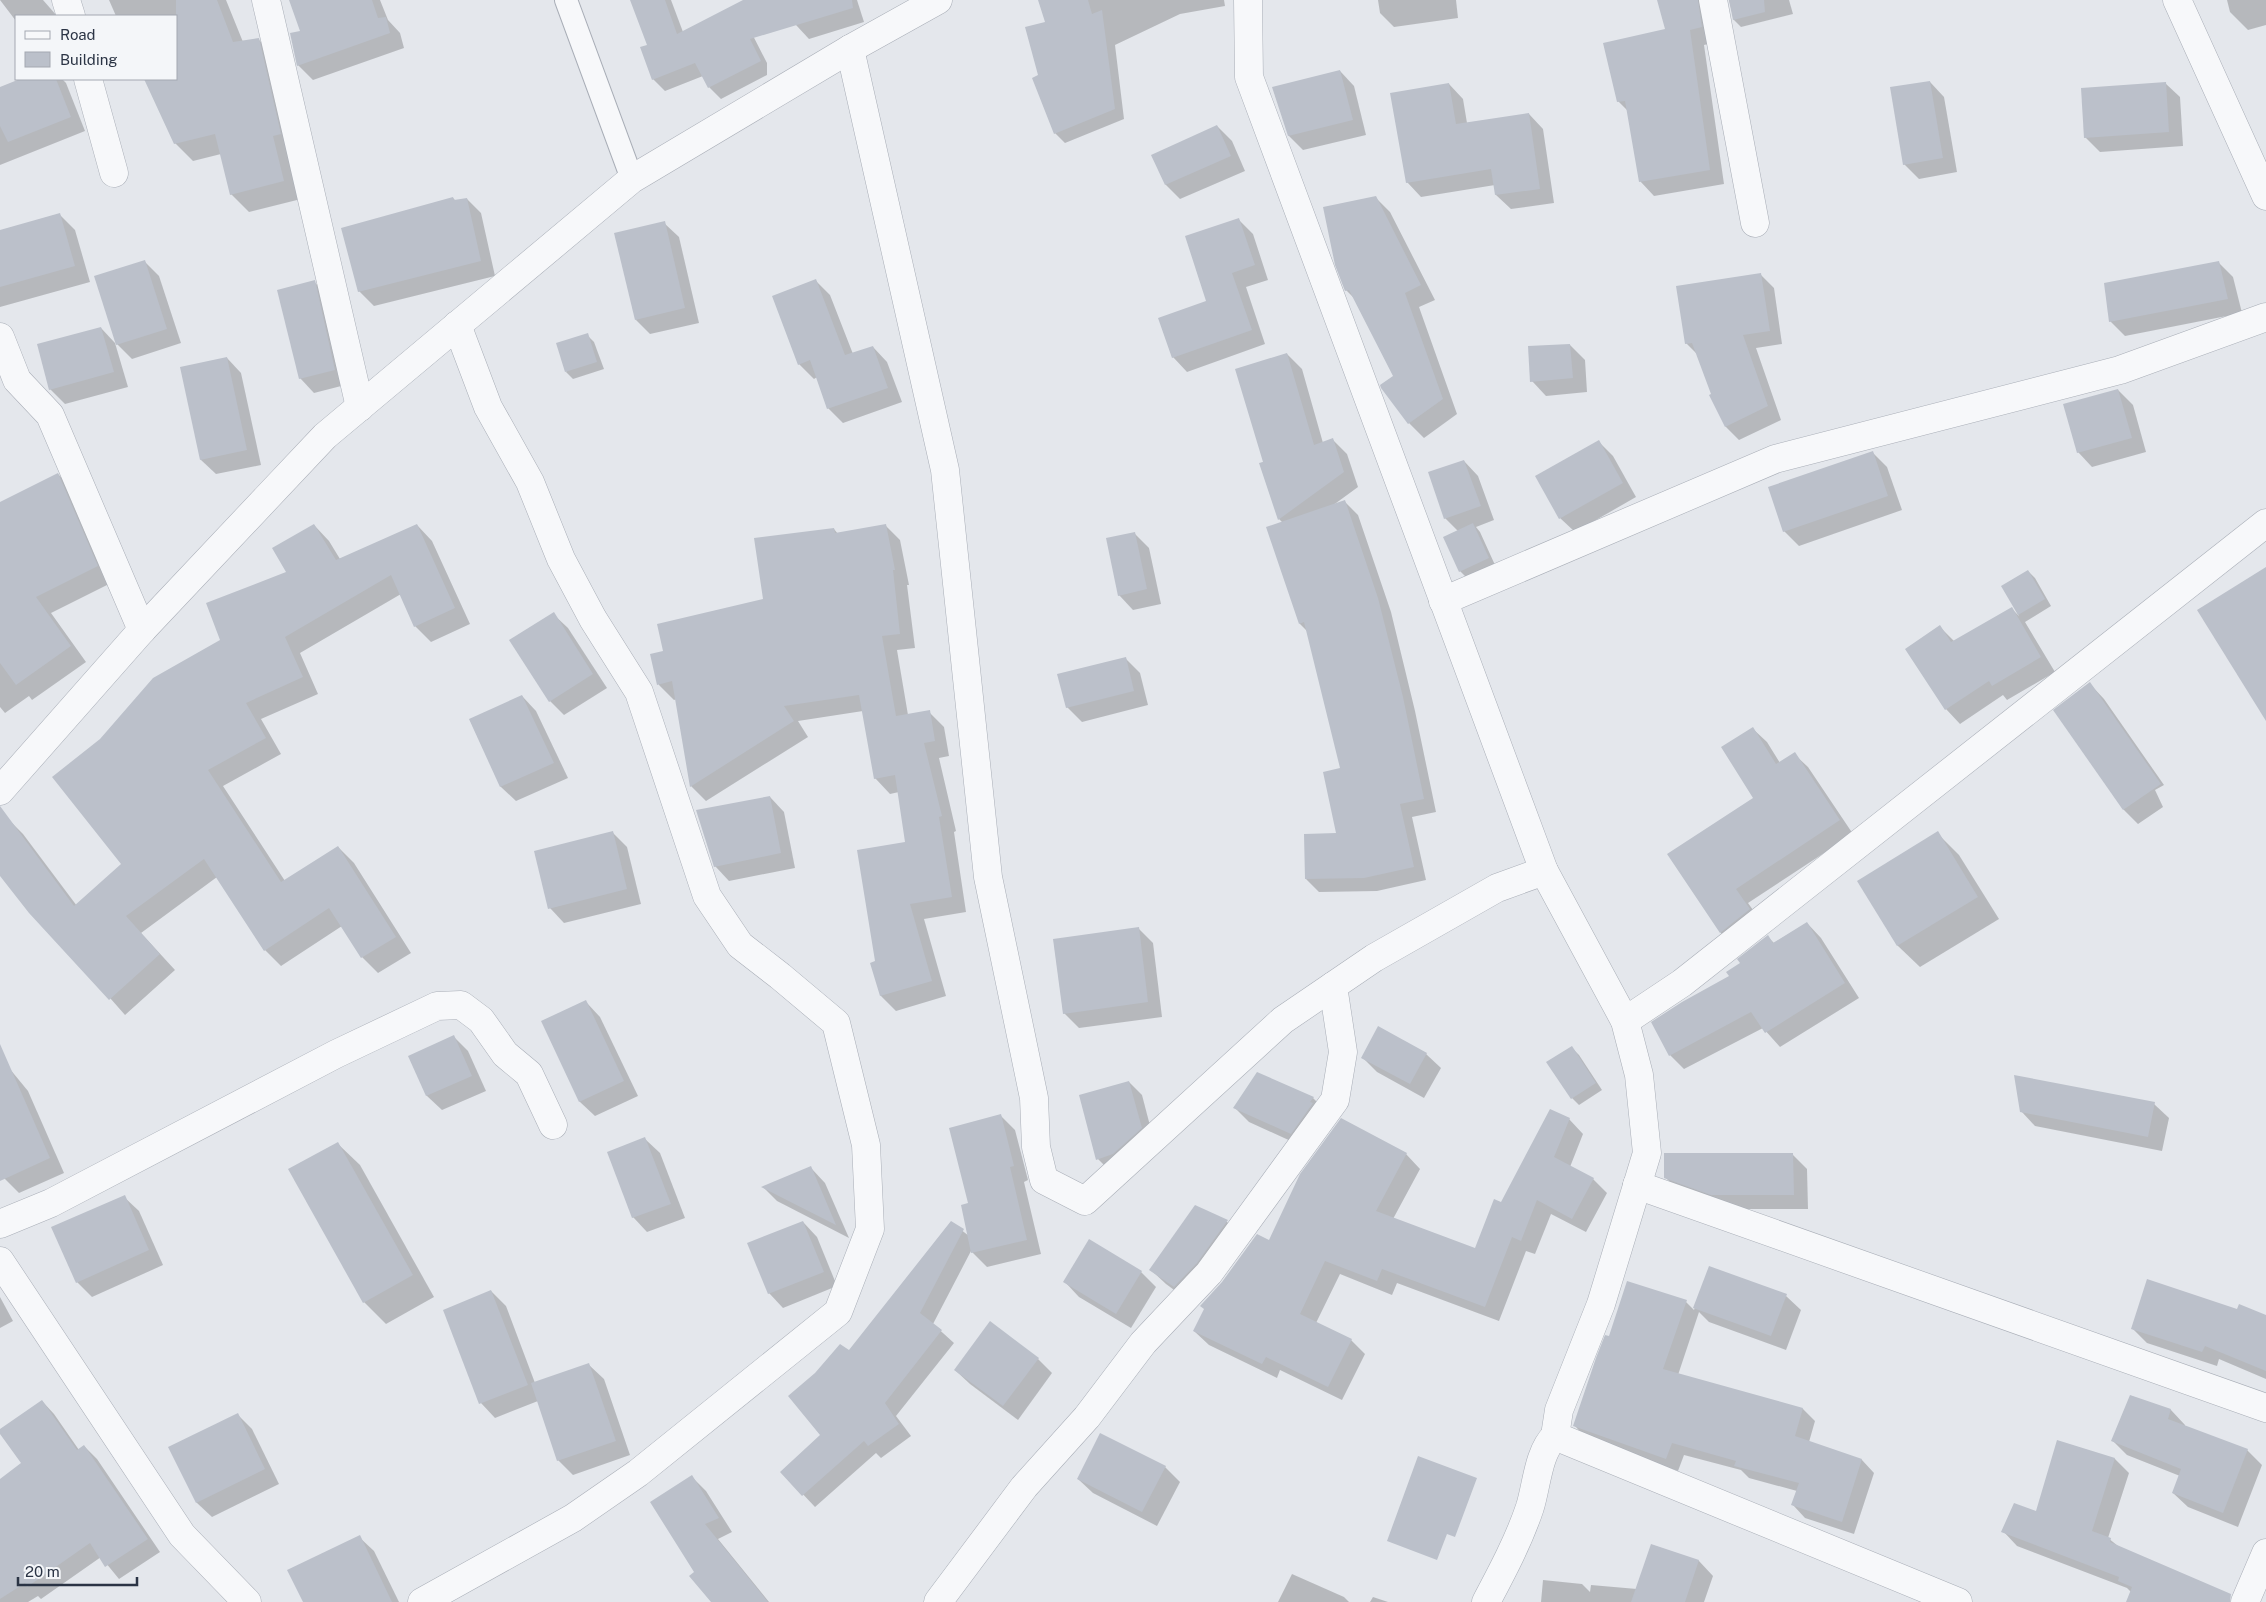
<svg xmlns="http://www.w3.org/2000/svg" width="2266" height="1602" viewBox="0 0 2266 1602" font-family="'Public Sans',sans-serif">
<style>
.shadow{fill:#0003}
.building{fill:#bbc0ca}
.lines{fill:none;stroke-linecap:round;stroke-linejoin:round}
.service-casing{stroke:#a9aeb7;stroke-width:24}
.minor-casing{stroke:#a9aeb7;stroke-width:29}
.tertiary-casing{stroke:#a9aeb7;stroke-width:29}
.service{stroke:#f7f8fa;stroke-width:22}
.minor{stroke:#f7f8fa;stroke-width:28}
.tertiary{stroke:#f7f8fa;stroke-width:28}
</style>
<rect width="100%" height="100%" fill="#e4e7ec"/>
<g class="shadow">
<path d="M0 0H43L57 16H16V21Z"/>
<path d="M109 0H226L243 42 258 39 276 57 301 199 249 212 231 194 221 154 193 161 175 143 145 79H176V16H116Z"/>
<path d="M303 0H380L388 20 400 33 404 48 313 80 298 65Z"/>
<path d="M631 0H671L683 32 744 18 767 63V75L721 99 709 87 703 76 665 91 653 79 649 45Z"/>
<path d="M788 0H857L864 22 809 39 796 25Z"/>
<path d="M1039 0H1224L1225 6 1180 14 1115 45 1124 119 1065 143 1055 133 1039 76 1046 23Z"/>
<path d="M1378 0H1456L1458 18 1394 27 1380 13Z"/>
<path d="M1658 0H1710L1716 42 1704 45 1724 184 1654 196 1640 181 1628 111 1618 101 1666 30Z"/>
<path d="M1729 0H1789L1793 14 1741 27 1734 20Z"/>
<path d="M2227 0H2266V25L2248 30 2230 12Z"/>
<path d="M1340 71 1354 86 1366 135 1303 150 1289 136 1273 88Z"/>
<path d="M24 79H62L66 83 85 131 0 165V88Z"/>
<path d="M1930 82 1944 97 1957 172 1919 179 1904 164Z"/>
<path d="M2165 83 2180 97 2183 146 2100 152 2085 137Z"/>
<path d="M1449 84 1463 99 1467 123 1529 114 1543 129 1554 203 1511 209 1496 195 1495 185 1421 197 1407 182Z"/>
<path d="M1217 126 1232 141 1245 171 1180 199 1166 185 1153 156Z"/>
<path d="M1375 197 1390 212 1435 300 1419 307 1457 414 1424 438 1409 423 1382 388 1395 376 1356 300 1346 290Z"/>
<path d="M453 198 456 201 467 199 481 213 495 276 374 306 359 291Z"/>
<path d="M59 214 75 230 90 282 0 307V231Z"/>
<path d="M1239 220 1253 234 1268 280 1246 287 1265 344 1187 372 1173 357 1207 302Z"/>
<path d="M664 223 679 237 699 323 650 334 636 320Z"/>
<path d="M144 261 159 276 181 343 132 359 117 344Z"/>
<path d="M2218 262 2233 277 2242 313 2125 336 2110 321Z"/>
<path d="M1761 275 1774 288 1782 344 1756 348 1781 420 1739 440 1726 427 1698 355 1686 343Z"/>
<path d="M816 281 830 295 853 354 873 347 887 362 902 402 843 423 828 408 817 377 814 379 799 364Z"/>
<path d="M314 282 329 296 349 384 314 393 300 378Z"/>
<path d="M101 328 115 343 128 387 65 404 50 389Z"/>
<path d="M587 335 594 342 604 369 573 379 566 372Z"/>
<path d="M1570 345 1585 360 1587 392 1546 396 1532 381Z"/>
<path d="M1287 354 1302 369 1323 443 1333 440 1347 454 1358 487 1332 506 1345 502 1358 515 1391 612 1415 711 1436 812 1412 817 1426 880 1377 891 1319 892 1306 879 1337 834 1342 769 1308 632 1300 624 1283 523 1279 519 1261 463 1264 462Z"/>
<path d="M227 358 241 373 261 465 216 474 201 460 182 368Z"/>
<path d="M2118 390 2133 405 2146 452 2092 467 2078 452Z"/>
<path d="M1598 441 1613 456 1636 497 1575 532 1560 518Z"/>
<path d="M1872 452 1887 467 1902 510 1799 546 1784 531Z"/>
<path d="M1464 461 1478 476 1494 520 1476 527 1480 532 1495 565 1467 578 1460 571 1458 531 1445 518Z"/>
<path d="M58 474 73 490 113 582 51 613 86 662 32 700 29 696 5 713 0 707V503Z"/>
<path d="M314 525 329 541 340 559 417 525 432 541 470 624 431 642 415 626 401 594 300 653 318 694 261 719 281 754 223 786 285 881 338 847 354 863 411 953 378 973 362 957 342 926 281 966 265 950 217 877 141 933 175 970 125 1015 0 873V823L7 818 23 834 77 906 123 864 222 641 288 573Z"/>
<path d="M885 525 900 540 909 585H907L915 648 897 650 908 715 929 712 944 727 949 756 939 758 956 831 954 832 966 912 924 919 946 996 896 1011 881 996 876 962 907 843 899 792 890 794 875 778 863 711 798 721 808 737 706 801 691 786 677 699 674 700 659 685 651 655 665 652 764 600 834 529 838 534Z"/>
<path d="M1135 534 1149 548 1161 604 1133 610 1119 595Z"/>
<path d="M2028 571 2035 578 2051 606 2025 622 2055 672 2007 700 2003 695 1960 724 1946 709 1940 627 1955 642 2012 609 2019 616 2003 586Z"/>
<path d="M553 614 568 628 607 688 564 715 550 701Z"/>
<path d="M1125 658 1140 673 1148 705 1082 722 1067 707Z"/>
<path d="M2090 684 2104 699 2164 785 2155 790 2163 807 2138 824 2124 810 2055 711Z"/>
<path d="M522 696 536 711 568 778 516 801 501 787 470 720Z"/>
<path d="M1753 729 1767 742 1780 763 1794 754 1808 767 1853 834 1748 903 1763 924 1734 946 1721 933 1669 855 1755 799Z"/>
<path d="M770 797 784 812 795 868 729 881 715 866Z"/>
<path d="M613 833 627 847 641 904 564 923 550 908Z"/>
<path d="M1937 833 1959 855 1999 919 1920 967 1898 946 1859 882Z"/>
<path d="M1807 923 1821 938 1859 998 1780 1047 1763 1028 1684 1069 1670 1055 1741 964 1768 937 1774 943Z"/>
<path d="M1138 928 1153 943 1162 1017 1079 1028 1064 1013Z"/>
<path d="M586 1002 600 1017 638 1096 595 1116 580 1102 543 1022Z"/>
<path d="M454 1037 468 1051 486 1091 442 1110 427 1096 410 1056Z"/>
<path d="M1572 1048 1579 1055 1602 1090 1579 1105 1572 1098Z"/>
<path d="M1426 1054 1441 1068 1424 1098 1377 1072 1363 1058Z"/>
<path d="M0 1057 28 1091 64 1173 19 1193 5 1179 0 1168Z"/>
<path d="M1129 1082 1142 1095 1154 1141 1110 1171 1098 1159Z"/>
<path d="M1313 1098 1327 1112 1306 1148 1249 1122 1235 1108Z"/>
<path d="M2154 1104 2169 1118 2162 1151 2035 1126 2021 1111Z"/>
<path d="M1000 1115 1015 1130 1028 1180 1024 1182 1041 1254 987 1267 971 1251 933 1324 954 1343 896 1416 911 1436 881 1458 876 1453 815 1507 782 1472 822 1435 849 1352 951 1222 969 1236 970 1204Z"/>
<path d="M1569 1119 1583 1134 1570 1167 1593 1179 1607 1193 1586 1232 1551 1214 1535 1254 1526 1251 1499 1321 1397 1283 1392 1295 1340 1274 1316 1323 1351 1340 1365 1354 1342 1400 1280 1370 1277 1378 1209 1345 1194 1331 1269 1241 1406 1154 1420 1169 1393 1219 1476 1250 1501 1203Z"/>
<path d="M645 1139 660 1153 685 1218 647 1232 633 1217Z"/>
<path d="M338 1144 360 1165 434 1297 386 1324 364 1302Z"/>
<path d="M1793 1155 1807 1169 1808 1209H1727L1680 1192 1665 1177Z"/>
<path d="M811 1168 825 1183 849 1238 777 1201 763 1187Z"/>
<path d="M124 1197 139 1211 163 1265 92 1297 77 1282Z"/>
<path d="M1196 1207 1227 1222 1242 1236 1189 1301 1166 1284 1151 1270Z"/>
<path d="M803 1222 817 1237 837 1286 783 1308 769 1293Z"/>
<path d="M1710 1267 1786 1296 1801 1310 1786 1350 1709 1322 1699 1312 1678 1375 1803 1409 1815 1421 1809 1442 1862 1460 1874 1473 1854 1534 1805 1518 1793 1505 1797 1491 1749 1478 1741 1470 1684 1455 1678 1471 1587 1439 1575 1426 1609 1338 1686 1302 1694 1310Z"/>
<path d="M1141 1272 1156 1287 1131 1328 1079 1297 1065 1282Z"/>
<path d="M491 1291 506 1306 535 1383 589 1365 604 1379 630 1455 573 1475 558 1460 538 1401 495 1418 481 1403Z"/>
<path d="M0 1297 13 1321 0 1328Z"/>
<path d="M2237 1310 2266 1317V1379L2219 1359 2217 1366 2147 1343 2132 1328Z"/>
<path d="M1038 1359 1052 1373 1018 1420 970 1384 955 1370Z"/>
<path d="M2131 1396 2171 1410 2185 1425V1427L2247 1450 2262 1465 2238 1527 2188 1507 2173 1493 2180 1476 2127 1455 2113 1441Z"/>
<path d="M42 1401 54 1414 79 1450 84 1446 97 1459 160 1552 119 1579 101 1557 41 1599 38 1596 28 1602H0V1481L22 1463 0 1431Z"/>
<path d="M238 1415 252 1429 279 1484 212 1517 197 1503 170 1448Z"/>
<path d="M2058 1441 2115 1459 2129 1473 2108 1538 2118 1546 2213 1602H2127L2131 1592 2127 1588 2017 1546 2003 1531 2037 1512Z"/>
<path d="M1165 1467 1180 1482 1157 1526 1093 1493 1078 1479Z"/>
<path d="M692 1477 706 1491 732 1532 718 1539 769 1602H712L695 1572Z"/>
<path d="M359 1537 374 1551 399 1602H304Z"/>
<path d="M1652 1545 1699 1561 1713 1576 1704 1602H1541L1543 1580 1582 1584 1590 1592 1591 1585 1637 1589Z"/>
<path d="M1292 1574 1344 1597 1349 1602H1278Z"/>
<path d="M1373 1597 1388 1602H1370Z"/>
</g>
<g class="building">
<path d="M176 0H217L233 42 259 38 281 134 273 136 284 181 230 195 215 134 174 144 144 79H176Z"/>
<path d="M289 0H372L378 18 386 17 390 33 297 66 290 33 300 31Z"/>
<path d="M630 0H665L677 34 743 0H852L853 8 750 39 761 61 708 88 695 63 652 80 640 47 647 45Z"/>
<path d="M1038 0H1088L1092 14 1102 10 1115 109 1054 134 1032 78 1038 75 1025 27 1045 22Z"/>
<path d="M1657 0H1698L1702 27 1690 30 1710 170 1639 182 1625 101 1617 102 1603 43 1665 29Z"/>
<path d="M1729 0H1764L1765 12 1733 20Z"/>
<path d="M1340 70 1353 120 1288 136 1272 87Z"/>
<path d="M20 79H56L71 117 8 142 0 126V87Z"/>
<path d="M1930 81 1943 158 1903 165 1890 87Z"/>
<path d="M2166 82 2169 132 2084 138 2081 88Z"/>
<path d="M1449 83 1456 124 1529 113 1540 189 1495 195 1491 169 1406 183 1390 93Z"/>
<path d="M1217 125 1231 156 1165 185 1151 155Z"/>
<path d="M1376 196 1421 285 1405 293 1443 399 1408 424 1381 388 1380 385 1393 376 1349 290 1345 291 1335 265 1323 207Z"/>
<path d="M453 197 454 200 467 198 481 261 358 292 341 228Z"/>
<path d="M60 213 75 266 0 287V230Z"/>
<path d="M1239 218 1255 265 1232 273 1252 330 1172 358 1158 318 1206 301 1185 236Z"/>
<path d="M665 221 685 308 635 320 614 233Z"/>
<path d="M145 260 167 329 116 345 94 276Z"/>
<path d="M2219 261 2228 299 2109 322 2104 283Z"/>
<path d="M1761 273 1770 331 1743 335 1768 406 1725 427 1709 395 1711 394 1692 343 1685 344 1676 286Z"/>
<path d="M816 279 845 355 873 346 888 388 827 409 810 360 798 365 772 296Z"/>
<path d="M315 280 335 370 299 379 277 290Z"/>
<path d="M101 327 114 372 49 390 37 344Z"/>
<path d="M588 333 597 362 565 372 556 343Z"/>
<path d="M1570 344 1573 378 1530 382 1528 346Z"/>
<path d="M1287 353 1314 445 1333 438 1344 472 1278 520 1259 463 1263 462 1235 369Z"/>
<path d="M227 357 247 450 200 460 180 367Z"/>
<path d="M2118 389 2132 438 2077 453 2063 404Z"/>
<path d="M1599 440 1623 483 1559 519 1535 476Z"/>
<path d="M1873 451 1888 496 1783 532 1768 487Z"/>
<path d="M1464 460 1481 506 1444 519 1428 472Z"/>
<path d="M58 473 98 566 36 597 71 646 16 685 0 663V502Z"/>
<path d="M1345 500 1378 598 1403 697 1424 799 1400 804 1414 867 1364 878 1305 879 1304 834 1336 833 1323 772 1340 768 1304 622 1299 624 1266 527Z"/>
<path d="M1473 523 1489 558 1459 572 1443 537Z"/>
<path d="M314 524 336 560 417 524 455 608 414 627 391 575 285 637 303 677 246 703 266 738 208 770 281 882 338 846 396 937 361 958 329 908 264 951 204 859 126 916 160 954 109 1000 29 913 0 876V806L74 906 121 864 52 777 100 739 153 678 220 640 206 603 286 572 272 548Z"/>
<path d="M886 524 895 570H893L900 634 882 636 896 716 930 710 935 741 924 743 942 816 939 817 952 897 910 904 932 981 880 996 870 963 875 961 857 850 905 842 895 775 874 779 859 695 784 706 794 721 690 787 672 681 657 685 650 654 663 651 657 624 763 599 754 538 834 528 835 533Z"/>
<path d="M1135 532 1147 589 1118 596 1106 538Z"/>
<path d="M2266 567V721L2197 610Z"/>
<path d="M2028 570 2045 599 2018 615 2001 586Z"/>
<path d="M2012 607 2041 657 1992 686 1989 681 1945 710 1905 649 1940 625 1951 642Z"/>
<path d="M554 612 593 674 549 702 509 640Z"/>
<path d="M1126 657 1134 691 1066 708 1057 674Z"/>
<path d="M2090 682 2161 784 2123 810 2053 710Z"/>
<path d="M522 695 554 763 500 787 469 719Z"/>
<path d="M1753 727 1776 764 1795 752 1840 820 1736 889 1750 909 1720 933 1667 854 1753 798 1721 747Z"/>
<path d="M770 796 781 853 714 867 696 810Z"/>
<path d="M613 831 627 889 548 909 534 851Z"/>
<path d="M1938 831 1978 897 1897 946 1857 881Z"/>
<path d="M1807 922 1845 983 1765 1033 1751 1012 1669 1056 1651 1022 1682 1002 1729 976 1726 972 1740 963 1737 959 1768 935 1773 943Z"/>
<path d="M1139 927 1148 1002 1063 1014 1053 939Z"/>
<path d="M586 1000 624 1081 579 1102 541 1021Z"/>
<path d="M1378 1026 1427 1053 1410 1084 1361 1058Z"/>
<path d="M454 1035 472 1076 426 1096 408 1056Z"/>
<path d="M0 1044 50 1158 0 1181Z"/>
<path d="M1572 1046 1596 1083 1571 1099 1546 1062Z"/>
<path d="M1257 1072 1314 1097 1310 1102 1313 1103 1291 1134 1233 1108Z"/>
<path d="M2014 1075 2155 1102 2148 1137 2020 1112Z"/>
<path d="M1129 1081 1142 1128 1113 1154 1096 1160 1079 1095Z"/>
<path d="M1550 1109 1570 1118 1554 1157 1594 1178 1572 1219 1537 1200 1521 1241 1512 1237 1485 1307 1382 1269 1377 1281 1325 1261 1300 1314 1352 1339 1328 1387 1266 1357 1262 1364 1193 1331 1204 1309 1200 1306 1222 1282 1257 1234 1269 1240 1300 1174 1341 1118 1407 1153 1376 1211 1475 1248 1494 1199 1501 1202Z"/>
<path d="M1001 1114 1014 1166 1010 1167 1027 1240 971 1253 961 1205 968 1203 949 1128Z"/>
<path d="M645 1137 671 1204 632 1218 607 1152Z"/>
<path d="M338 1142 413 1275 363 1303 288 1169Z"/>
<path d="M1664 1153H1793L1794 1195H1711L1664 1178Z"/>
<path d="M811 1166 836 1225 761 1187Z"/>
<path d="M125 1195 149 1250 76 1283 51 1227Z"/>
<path d="M1195 1205 1228 1220 1197 1263 1174 1287 1149 1270Z"/>
<path d="M803 1221 824 1272 768 1294 747 1243Z"/>
<path d="M951 1221 964 1229 920 1313 942 1330 885 1403 899 1424 868 1446 864 1441 802 1496 780 1472 820 1435 788 1396 815 1373 840 1344 849 1350Z"/>
<path d="M1089 1239 1142 1271 1116 1314 1063 1282Z"/>
<path d="M1709 1266 1787 1294 1771 1336 1693 1308Z"/>
<path d="M2147 1279 2237 1309 2239 1304 2266 1315V1371L2205 1346 2202 1352 2131 1329Z"/>
<path d="M1627 1281 1687 1300 1663 1369 1803 1408 1795 1436 1862 1459 1842 1522 1791 1505 1799 1483 1734 1466 1736 1461 1672 1443 1666 1459 1573 1426 1596 1358 1605 1335 1609 1336Z"/>
<path d="M491 1290 528 1385 479 1404 443 1310Z"/>
<path d="M990 1321 1039 1358 1003 1406 954 1370Z"/>
<path d="M589 1363 616 1441 557 1461 531 1383Z"/>
<path d="M2130 1395 2171 1409 2168 1419 2248 1449 2223 1513 2172 1493 2181 1469 2111 1441Z"/>
<path d="M42 1400 77 1450 84 1445 148 1539 105 1567 90 1543 27 1587 25 1583 0 1599V1479L21 1463 0 1434V1429Z"/>
<path d="M238 1413 265 1469 196 1503 168 1447Z"/>
<path d="M1100 1433 1166 1466 1142 1512 1077 1479Z"/>
<path d="M2057 1440 2115 1458 2092 1531 2111 1538 2110 1542 2231 1594 2230 1602H2126L2132 1587 2118 1581 2119 1577 2001 1532 2014 1503 2036 1511Z"/>
<path d="M1418 1456 1477 1478 1455 1537 1447 1534 1437 1560 1387 1541Z"/>
<path d="M692 1475 719 1518 705 1524 768 1602H711L689 1576 694 1572 650 1502Z"/>
<path d="M360 1535 392 1602H303L287 1570Z"/>
<path d="M1651 1544 1699 1560 1685 1602H1631Z"/>
</g>
<g class="lines">
<g class="service-casing">
<path id="service" d="M566 0 632 179"/>
</g>
<g class="minor-casing">
<g id="minor">
<path d="M66 0 71 16"/>
<path d="M266 0 360 407"/>
<path d="M1248 0 1249 77 1544 871 1625 1021 1639 1075 1647 1153 1601 1304 1559 1410 1555 1436 1958 1602"/>
<path d="M1713 0 1755 223"/>
<path d="M850 49 945 470 988 877 1034 1098 1036 1147 1044 1180 1085 1201 1283 1020 1374 958 1497 888 1544 871"/>
<path d="M88 79 114 173"/>
<path d="M0 337 17 380 50 415 142 630"/>
<path d="M1443 601 1775 459 2120 370 2266 317"/>
<path d="M0 791 142 630 325 436 632 179 850 49 938 0"/>
<path d="M1625 1021 1682 983 2266 523"/>
<path d="M1637 1185 2266 1408"/>
<path d="M0 1224 51 1203 336 1054 437 1006 461 1005 481 1020 505 1054 529 1074 553 1125"/>
<path d="M0 1261 182 1535 247 1602"/>
<path d="M422 1602 573 1518 638 1473 838 1312 870 1229 866 1145 836 1023 780 976 740 945 707 896 639 692 593 619 561 559 530 482 488 407 457 325"/>
<path d="M938 1602 1024 1487 1087 1417 1143 1343 1209 1273 1335 1100 1343 1052 1333 986"/>
<path d="M1486 1602C1502 1572 1519 1540 1530 1507 1537 1484 1538 1453 1555 1436"/>
</g>
</g>
<g class="tertiary-casing">
<g id="tertiary">
<path d="M2177 0 2266 196"/>
<path d="M2245 1602 2266 1553"/>
</g>
</g>
<use href="#service" class="service"/>
<use href="#minor" class="minor"/>
<use href="#tertiary" class="tertiary"/>
</g>
<rect x="15" y="15" width="162" height="65" fill="#f4f6f9" stroke="#a4a8b1"/>
<rect x="25" y="31" width="25" height="8" fill="#f7f8fa" stroke="#a4a8b1"/>
<text x="60" y="40" font-size="15" fill="#2b3445">Road</text>
<rect x="25" y="52" width="25" height="15" fill="#bbc0ca" stroke="#a4a8b1"/>
<text x="60" y="65" font-size="15" fill="#2b3445">Building</text>
<path d="M18 1577v8h119v-8" fill="none" stroke="#2b3445" stroke-width="2.5"/>
<text x="25" y="1577" font-size="15" fill="#2b3445" stroke="#f4f6f9" stroke-width="4" paint-order="stroke">20 m</text>
</svg>
